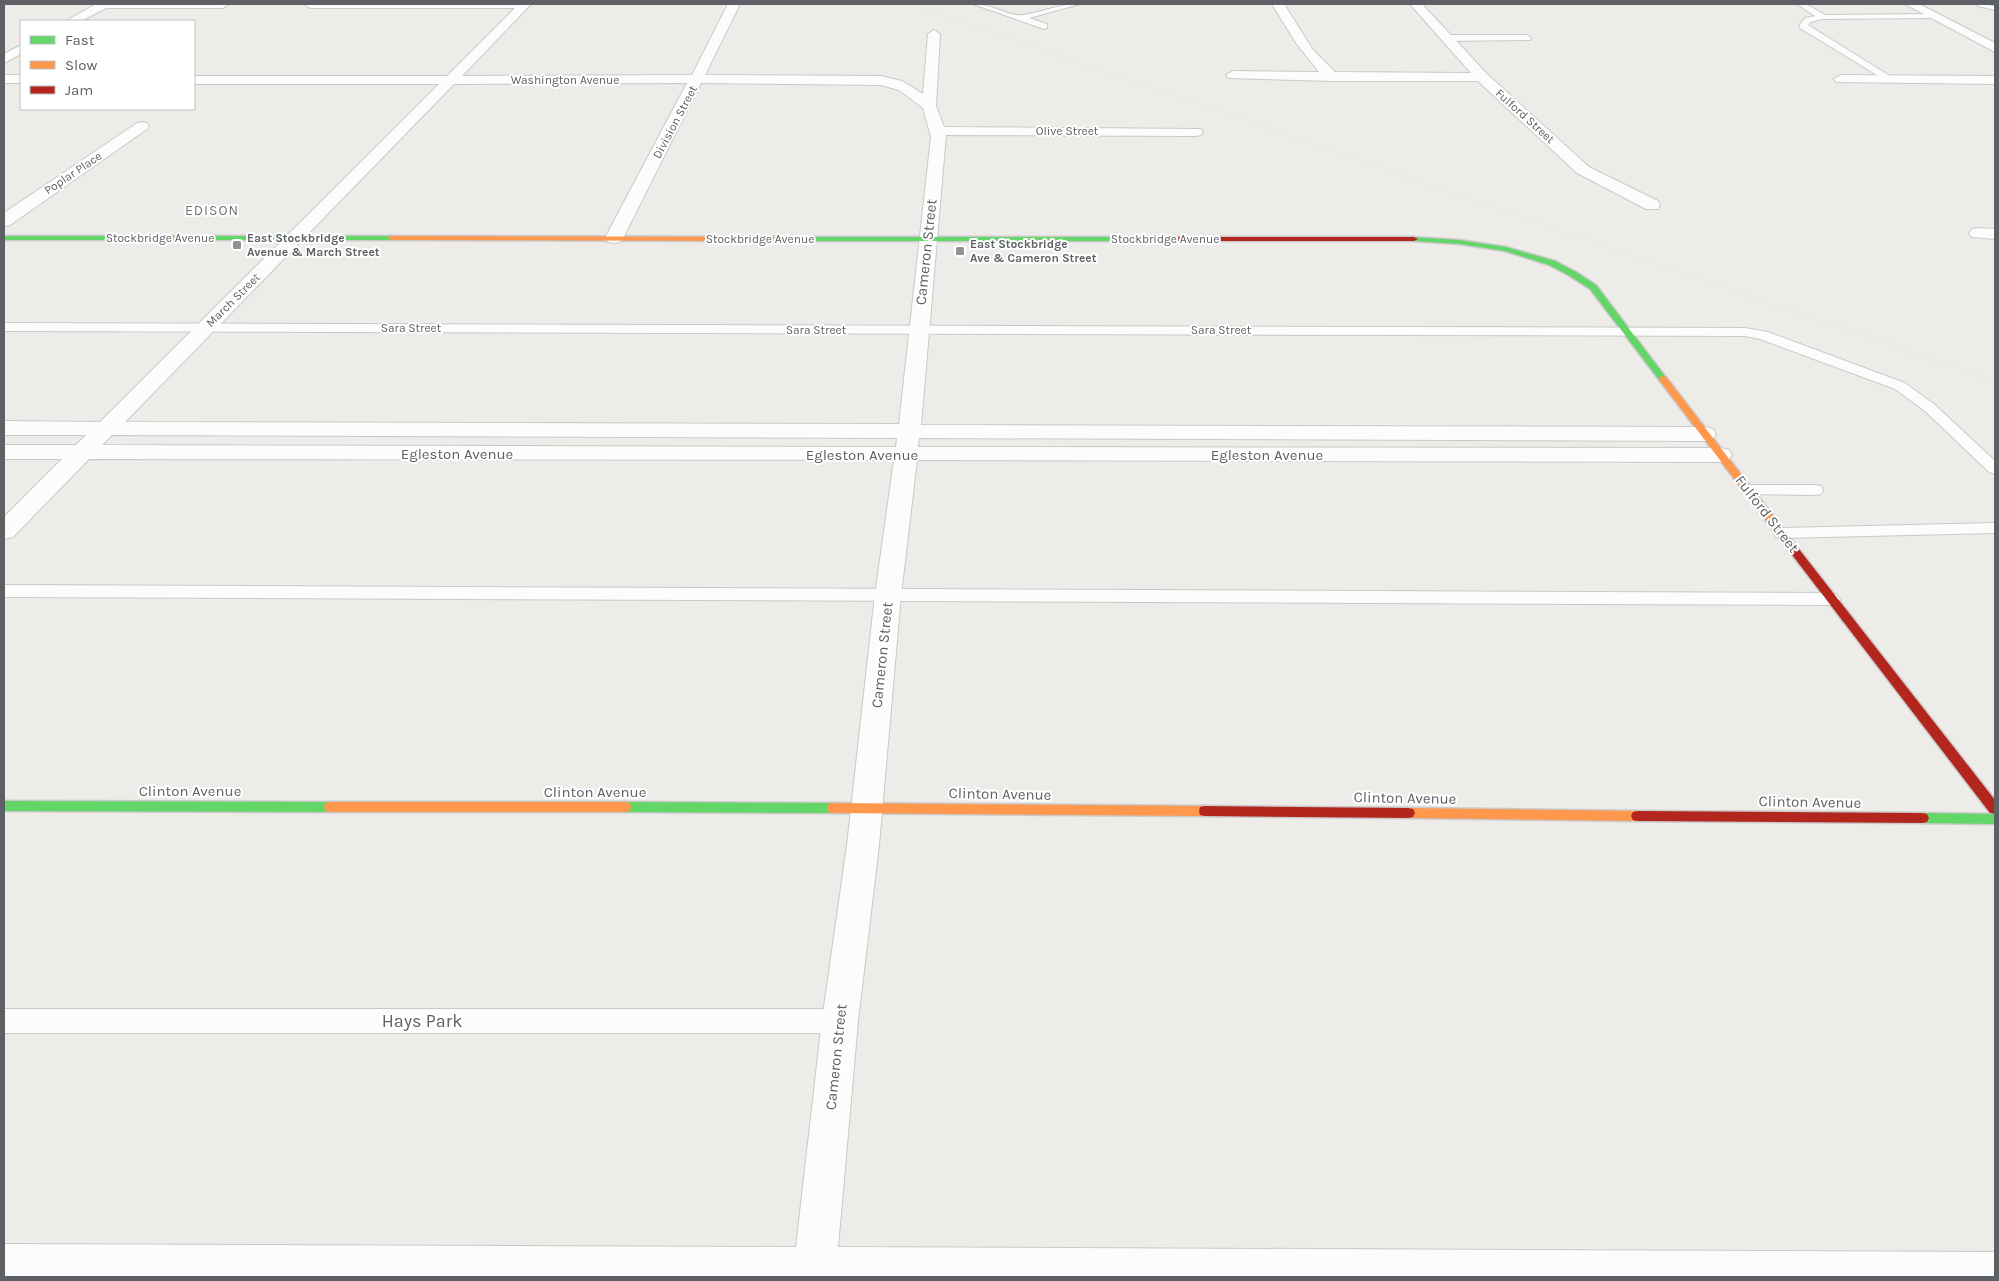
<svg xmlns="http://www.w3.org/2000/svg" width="1999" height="1281" viewBox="0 0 1999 1281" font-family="Karla,sans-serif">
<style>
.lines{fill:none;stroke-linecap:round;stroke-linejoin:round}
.lane-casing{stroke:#c9c9c9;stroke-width:2}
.street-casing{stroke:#c9c9c9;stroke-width:2}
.fast-casing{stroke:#cacaca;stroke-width:3}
.slow-casing{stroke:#cacaca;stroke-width:3}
.jam-casing{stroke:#cacaca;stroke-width:3}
.lane{fill:#fcfcfc;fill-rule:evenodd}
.street{fill:#fcfcfc;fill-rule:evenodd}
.fast{fill:#63d668;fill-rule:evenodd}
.slow{fill:#ff974d;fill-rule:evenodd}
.jam{fill:#b3261e;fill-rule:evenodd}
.rail-far2{stroke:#e3e3e3;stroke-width:2;stroke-dasharray:0.5 3;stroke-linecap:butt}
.rail-far1{stroke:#e3e3e3;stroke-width:2.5;stroke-dasharray:0.5 4;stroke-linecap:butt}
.rail{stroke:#e3e3e3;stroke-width:3;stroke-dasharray:1 5;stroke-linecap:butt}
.poi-dot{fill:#909294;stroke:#fff;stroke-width:2}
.labels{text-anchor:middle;stroke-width:4;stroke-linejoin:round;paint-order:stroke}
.far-street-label{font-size:12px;fill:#5d6166;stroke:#fff}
.far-poi-label{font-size:12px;font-weight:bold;fill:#5d6166;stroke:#fff;text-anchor:start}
.far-neighbourhood-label{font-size:14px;letter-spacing:1px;fill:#6e7378;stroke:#fff}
.street-label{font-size:15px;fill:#5d6166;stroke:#fff}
.near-street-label{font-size:18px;fill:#5d6166;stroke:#fff}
</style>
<rect width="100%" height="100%" fill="#eeece8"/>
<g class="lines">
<g class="lane-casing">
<g id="lane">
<path d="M973 4C990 3 1009 17 1022 15 1042 13 1060 3 1080 4L1029 18 1047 24V28L1044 29Z"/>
<path d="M1797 4H1806L1825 15 1933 14 1937 16 1933 18 1821 19 1811 22 1808 25 1893 78 1895 80 1890 83 1800 28 1799 26 1805 18 1815 16Z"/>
<path d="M1977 4 1995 6V10L1978 6Z"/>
<path d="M1527 35 1531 38 1530 40 1447 41 1443 38 1447 35Z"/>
<path d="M4 323 1745 328 1768 332 1905 383 1935 405 1995 461V474L1989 472 1925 411 1895 389 1760 339 1745 336 4 331Z"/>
<path d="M1749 485H1815L1821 486 1823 490 1821 494 1815 495 1743 494 1741 490 1743 486Z"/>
<path d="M1995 523V533L1782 538 1776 537 1774 533 1776 529 1782 528Z"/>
<path d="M4 585 1831 593 1837 595 1840 599 1837 603 1831 605 4 597Z"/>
<path d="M4 1009H840L849 1013 853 1021 849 1029 840 1033H4Z"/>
</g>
</g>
<g class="street-casing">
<g id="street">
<path d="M96 4H229L223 8H106L81 21H66Z"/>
<path d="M304 4H531L462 76 692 75 728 4H740L705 75 881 76 902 81 923 94 928 34 934 30 940 34 936 106 944 127 1201 129 1203 132 1201 135 1196 136 946 135 921 425 1705 427 1713 429 1716 434 1713 439 1705 441 919 438 918 447 1721 448 1729 450 1732 455 1729 460 1721 462 917 460 901 595 879 845 858 1021 838 1247 1995 1252V1277H4V1244L796 1247 822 1021 847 845 875 595 894 460 89 459 13 537 4 539V517L62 459H4V445H76L86 435H4V421L100 422 439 84H194V76H447L515 8H310ZM687 83 605 238 608 242 614 243 620 242 623 238 701 83 881 85 899 90 923 108 931 137 899 424 125 422 454 84ZM112 435 897 438 896 447 102 445Z"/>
<path d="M1272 4H1284L1313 50 1335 72 1471 73 1410 4H1422L1487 74 1589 167 1658 201 1660 205 1658 209H1646L1577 173 1478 81H1333L1228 78 1226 75 1233 71 1319 72 1296 43Z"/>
<path d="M1905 4H1919L1995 43V52Z"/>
<path d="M21 45V54L4 63V54Z"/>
<rect x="4" y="75" width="17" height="8"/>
<path d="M1841 75 1995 76V84L1836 82 1834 79Z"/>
<path d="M142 122 147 123 149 126 147 129 10 225 4 226V213L137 123Z"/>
<path d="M1978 228 1995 229V239L1972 237 1969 233 1972 229Z"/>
</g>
</g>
<g class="fast-casing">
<g id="fast">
<path d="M4 236H392L396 238 392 240H4Z"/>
<path d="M795 237H1136L1140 239 1136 241H795Z"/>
<path d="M1411 237 1459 240 1506 247 1555 261 1576 272 1596 285 1667 379 1666 381H1660L1590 289 1570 276 1549 265 1505 251 1459 244 1414 241 1410 239Z"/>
<path d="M4 801 330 802 335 803 336 807 335 811 330 812 4 811Z"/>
<path d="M625 802 833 803 838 804 839 808 838 812 833 813 625 812 620 811 619 807 620 803Z"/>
<path d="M1922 813 1995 814V824L1922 823 1917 822 1915 818 1917 814Z"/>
</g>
</g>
<g class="slow-casing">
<g id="slow">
<path d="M389 236 798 237 802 239 798 241 392 240 388 238Z"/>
<path d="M1663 376 1666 377 1784 530 1785 532 1784 534H1776L1660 381V377Z"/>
<path d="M330 802H625L630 803 631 807 630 811 625 812H330L325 811 324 807 325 803Z"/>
<path d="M833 803 1205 806 1210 807 1211 811 1210 815 1205 816 833 813 828 812 827 808 828 804Z"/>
<path d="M1408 808 1638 811 1643 812 1645 816 1643 820 1638 821 1408 818 1403 817 1401 813 1403 809Z"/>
</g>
</g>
<g class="jam-casing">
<g id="jam">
<path d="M1133 237H1414L1418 239 1414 241H1133Z"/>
<path d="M1780 529 1784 530 1995 800V814L1990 813 1776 534 1775 532Z"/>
<path d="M1205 806 1408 808 1413 809 1415 813 1413 817 1408 818 1205 816 1200 815 1199 811 1200 807Z"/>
<path d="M1638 811 1922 813 1927 814 1929 818 1927 822 1922 823 1638 821 1633 820 1631 816 1633 812Z"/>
</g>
</g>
<use href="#lane" class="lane"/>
<use href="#street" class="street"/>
<use href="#fast" class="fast"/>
<use href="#slow" class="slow"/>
<use href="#jam" class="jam"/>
<path class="rail-far2" d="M911 4 1307 142"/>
<path class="rail-far1" d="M1304 141 1835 326"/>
<path class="rail" d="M1832 324 1995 381"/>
</g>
<g class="poi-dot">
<rect x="232" y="240" width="10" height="10" rx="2.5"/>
<rect x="955" y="246" width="10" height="10" rx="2.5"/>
</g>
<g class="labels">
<g class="far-street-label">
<text x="565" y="84">Washington Avenue</text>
<text transform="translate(1525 116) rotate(42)" y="4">Fulford Street</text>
<text transform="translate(675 122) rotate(-62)" y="4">Division Street</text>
<text x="1067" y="135">Olive Street</text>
<text transform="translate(73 173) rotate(-34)" y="4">Poplar Place</text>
<text x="160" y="242">Stockbridge Avenue</text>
<text x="760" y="243">Stockbridge Avenue</text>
<text x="1165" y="243">Stockbridge Avenue</text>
<text transform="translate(233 300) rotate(-45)" y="4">March Street</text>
<text x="411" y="332">Sara Street</text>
<text x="816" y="334">Sara Street</text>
<text x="1221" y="334">Sara Street</text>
</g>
<g class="far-poi-label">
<text x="247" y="242">East Stockbridge<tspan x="247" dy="14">Avenue &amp; March Street</tspan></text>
<text x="970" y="248">East Stockbridge<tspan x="970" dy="14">Ave &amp; Cameron Street</tspan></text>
</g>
<g class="far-neighbourhood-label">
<text x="212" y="215">EDISON</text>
</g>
<g class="street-label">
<text transform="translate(926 252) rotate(-84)" y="5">Cameron Street</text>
<text x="457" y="459">Egleston Avenue</text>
<text x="862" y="460">Egleston Avenue</text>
<text x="1267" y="460">Egleston Avenue</text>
<text transform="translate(1767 514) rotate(52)" y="5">Fulford Street</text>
<text transform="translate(882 655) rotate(-84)" y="5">Cameron Street</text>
<text x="190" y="796">Clinton Avenue</text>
<text x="595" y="797">Clinton Avenue</text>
<text transform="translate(1000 794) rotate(1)" y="5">Clinton Avenue</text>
<text transform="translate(1405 798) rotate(1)" y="5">Clinton Avenue</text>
<text transform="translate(1810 802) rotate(1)" y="5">Clinton Avenue</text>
<text transform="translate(836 1057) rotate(-84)" y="5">Cameron Street</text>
</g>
<g class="near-street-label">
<text x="422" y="1027">Hays Park</text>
</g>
</g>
<rect width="1999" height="1281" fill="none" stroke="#5d6166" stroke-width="10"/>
<rect x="20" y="20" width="175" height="90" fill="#ffffff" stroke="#bec0c2"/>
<rect x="30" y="36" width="25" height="8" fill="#63d668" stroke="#bec0c2"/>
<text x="65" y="45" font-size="15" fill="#5d6166">Fast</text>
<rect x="30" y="61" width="25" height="8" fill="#ff974d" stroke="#bec0c2"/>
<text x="65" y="70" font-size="15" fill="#5d6166">Slow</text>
<rect x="30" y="86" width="25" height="8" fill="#b3261e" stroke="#bec0c2"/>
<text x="65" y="95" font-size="15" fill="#5d6166">Jam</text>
</svg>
